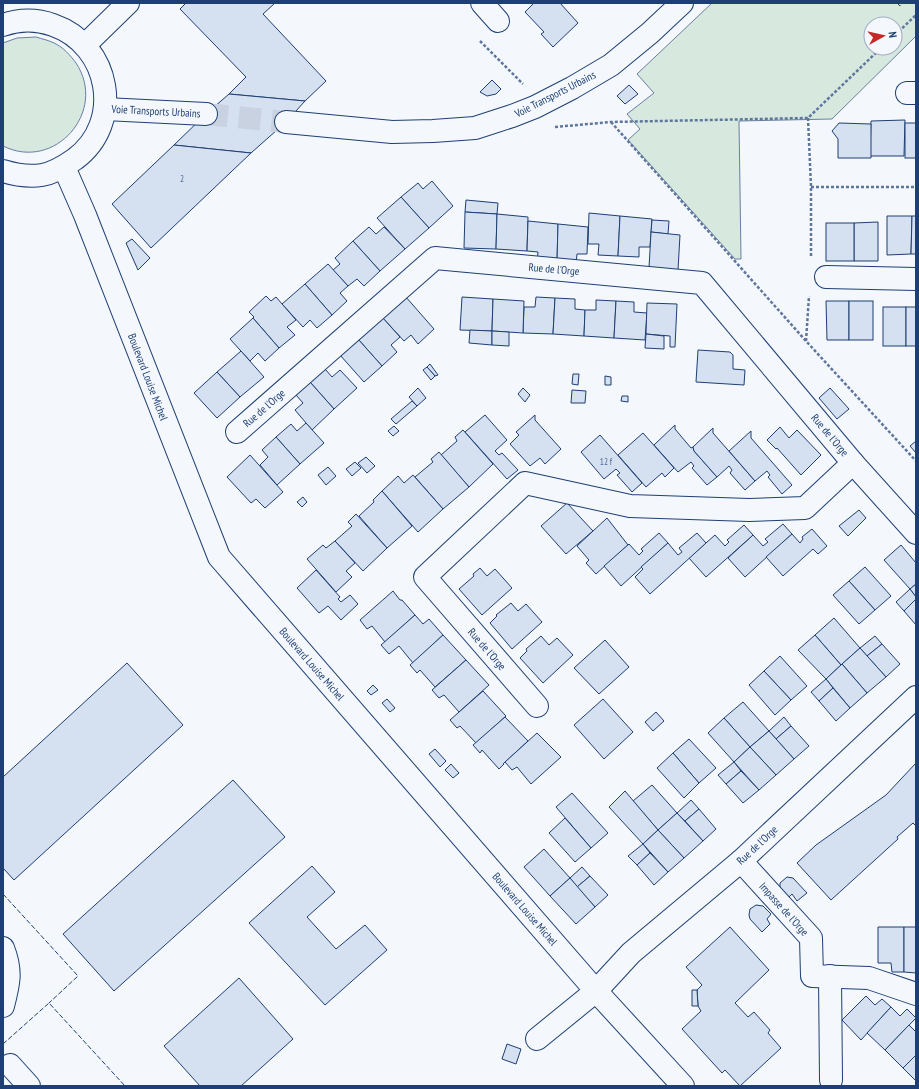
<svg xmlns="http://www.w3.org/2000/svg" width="919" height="1089" viewBox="0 0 919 1089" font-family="'PT Sans Narrow',sans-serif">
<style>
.green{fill:#d7e8df;stroke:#687fa3;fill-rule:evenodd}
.building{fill:#d5e0f0;stroke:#1d3f73}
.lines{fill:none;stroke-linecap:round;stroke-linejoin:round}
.minor-tunnel{stroke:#c9d2e0;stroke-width:22;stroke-dasharray:22 11;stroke-linecap:butt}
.minor-casing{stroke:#1d3f73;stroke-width:24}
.path{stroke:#5e769c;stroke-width:2.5;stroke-dasharray:3 2;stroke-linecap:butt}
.minor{stroke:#f4f7fb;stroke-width:22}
.fence{stroke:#1d3f73;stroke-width:1;stroke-dasharray:5 2;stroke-linecap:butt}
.labels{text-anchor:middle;stroke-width:3;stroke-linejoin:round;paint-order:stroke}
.number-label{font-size:9px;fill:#4b6792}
.street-label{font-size:11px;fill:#1d3f73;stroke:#f4f7fb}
</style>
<rect width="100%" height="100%" fill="#f4f7fb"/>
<g class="green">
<path d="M712 3H916V36L832 119 739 121 741 259H735L628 140 640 129 627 114 654 93 637 74ZM871 24H895V48H871Z"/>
<path d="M36 37C42 39 48 40 54 43 63 47 70 55 76 63 108 111 55 172 3 146V43L17 38Z"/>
</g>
<g class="building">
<path d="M186 3H275L263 14 326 81 305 101 229 94 246 77 180 9Z"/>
<path d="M534 3H560L578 23 553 47 541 34 544 32 525 12Z"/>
<path d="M492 80 501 89 496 94 487 96 480 92Z"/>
<path d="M629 85 638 94 625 104 617 96Z"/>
<path d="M229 94 305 101 286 122 251 153 174 145 206 114Z"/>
<path d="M905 120 904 156H870L871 121Z"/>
<path d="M839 123 871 124V158H838V139L832 131Z"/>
<rect x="905" y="123" width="11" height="35"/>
<path d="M174 145 251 153 151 248 112 204Z"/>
<path d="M432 181 453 206 429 228 401 197 418 183 423 189Z"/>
<path d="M401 197 429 228 405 249 377 218Z"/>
<path d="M466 200 498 203 497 214 465 212Z"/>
<path d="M465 212 497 214 496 249 464 248Z"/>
<path d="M589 213 620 216 618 256 598 255 599 244H588Z"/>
<path d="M497 214 528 217 527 251 496 249Z"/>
<path d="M620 216 652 219 650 247H639V257L618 256Z"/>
<path d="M887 216H912L911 254 887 255Z"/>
<path d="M912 216H916V254H911Z"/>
<path d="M652 220 669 221 668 234 651 232Z"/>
<path d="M528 221 558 224 557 262H537L538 252 527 251Z"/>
<path d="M878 222V261H854V223Z"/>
<rect x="826" y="223" width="28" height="38"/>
<path d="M558 224 588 227 587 254H577L576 264 557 262Z"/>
<path d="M369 227 376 234 384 227 405 249 380 271 353 241Z"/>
<path d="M651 232 680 235 678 270 649 268Z"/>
<path d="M132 239 150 258 138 270 126 243Z"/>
<path d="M353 241 380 271 364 286 357 279 348 286 333 270 340 264 335 258Z"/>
<path d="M328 264 348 286 340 293 347 301 332 315 305 284Z"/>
<path d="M305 284 332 315 317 328 310 320 303 327 282 304Z"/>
<path d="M266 296 271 301 276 297 296 320 287 327 295 335 279 348 253 318 254 317 249 312Z"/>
<path d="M405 296 434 329 418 344 411 335 404 341 382 317Z"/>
<path d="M462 297 493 299 492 331 460 330Z"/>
<path d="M536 297 555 298 553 334 523 333 524 307H535Z"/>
<path d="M555 298 575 299V309L585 310 584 336 553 334Z"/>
<path d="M493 299 524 301 523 333 492 331Z"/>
<path d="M596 300 616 301 614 338 584 336 585 310H596Z"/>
<path d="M616 301 634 302V312L647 313 645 340 614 338Z"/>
<path d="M826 301H849V340H827Z"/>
<rect x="849" y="301" width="24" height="39"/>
<path d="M647 303 677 304 675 347H670V336L646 334Z"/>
<rect x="883" y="307" width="23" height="39"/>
<rect x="906" y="307" width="10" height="39"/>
<path d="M382 317 400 337 391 345 397 352 382 366 358 339Z"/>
<path d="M253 318 279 348 265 361 258 353 250 361 230 339Z"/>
<path d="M470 330 492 331V345L469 343Z"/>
<path d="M492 331 509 332V346L492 345Z"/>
<path d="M646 334 664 336V349L645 348Z"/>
<path d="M358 339 382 366 364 382 340 355Z"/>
<path d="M698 350 730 352 733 355V369L745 370 744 385 696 382Z"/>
<path d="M241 351 264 377 240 397 217 372Z"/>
<path d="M430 364 438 375 435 376 427 367Z"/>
<path d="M427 367 435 376 431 380 423 370Z"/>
<path d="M325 369 332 377 340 370 357 388 334 409 310 382Z"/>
<path d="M217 372 240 397 217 418 194 393Z"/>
<path d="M573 374H579L578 385 572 384Z"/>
<path d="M605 376 611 377V385H605Z"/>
<path d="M310 382 334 409 312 430 295 410 303 403 296 395Z"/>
<path d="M418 388 426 398 417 406 409 397Z"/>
<path d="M523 388 530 395 525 402 518 394Z"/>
<path d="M830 388 849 409 837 419 819 398Z"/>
<path d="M572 390 586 391 585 403H571Z"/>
<path d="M622 396H628V402L621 401Z"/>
<path d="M412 401 417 406 396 424 391 419Z"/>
<path d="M485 415 507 440 495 451 499 455 502 453 518 470 507 479 465 432Z"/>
<path d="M535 415V420L561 449 545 464 540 458 530 466 510 444 519 435 516 432Z"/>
<path d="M306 423 324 443 300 464 276 437 291 424 297 431Z"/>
<path d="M675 425V429L691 448 693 447 694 451 717 477 707 485 692 468 694 466 691 462 678 472 654 445Z"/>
<path d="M394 426 399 431 393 436 388 431Z"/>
<path d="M780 427 789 438 797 430 821 455 801 475 777 448 776 449 767 440Z"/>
<path d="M713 428V433L755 481 745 490 730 473 732 470 729 466 717 477 694 451 693 447Z"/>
<path d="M463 430 493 464 469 487 441 455 457 441 455 437Z"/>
<path d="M751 431V438L792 485 782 494 768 477 770 475 767 471 755 481 729 451Z"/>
<path d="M643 433 674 468 665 477 662 473 646 487 618 455Z"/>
<path d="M600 435 642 483 632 492 617 475 620 473 616 469 604 479 581 452Z"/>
<path d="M276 437 300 464 277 485 260 465 268 457 262 450Z"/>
<path d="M916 441V453L910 446Z"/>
<path d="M439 452 469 487 443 509 415 477 433 462 431 459Z"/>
<path d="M250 455 283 492 265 508 256 499 251 503 227 477Z"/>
<path d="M366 457 375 466 367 473 358 463Z"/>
<path d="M355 462 361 468 352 476 346 469Z"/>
<path d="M328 467 336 476 326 485 318 475Z"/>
<path d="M413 475 443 509 418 532 382 491 398 476 404 483Z"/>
<path d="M382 491 412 526 387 548 359 516 374 502 373 500Z"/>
<path d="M303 497 307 502 302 507 297 502Z"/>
<path d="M567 503 593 531 566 554 541 526Z"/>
<path d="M859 510 866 518 848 536 839 526Z"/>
<path d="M356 514 387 548 363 571 335 541 352 526 348 522Z"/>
<path d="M607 518 628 545 596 574 586 563 589 560 577 546Z"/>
<path d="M783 524 792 534 745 577 728 558 753 535 763 546 768 542 765 539Z"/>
<path d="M744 525 753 535 706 577 689 558 715 535 725 546 729 542 727 540Z"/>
<path d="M812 529 827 546 818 554 813 549 783 576 766 557 792 534 800 543 803 539 802 537Z"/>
<path d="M659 533 668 543 621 586 604 566 629 544 639 555 643 551 641 549Z"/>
<path d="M697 533 706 543 650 594 635 577 643 569 641 567 668 543 678 555 682 552 679 548Z"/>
<path d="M335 541 355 563 346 571 352 577 336 592 307 559 323 545 326 548Z"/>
<path d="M901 545 916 563V584L910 589 884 560Z"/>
<path d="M865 567 891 596 875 610 849 581Z"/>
<path d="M480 568 487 576 495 569 512 588 482 615 459 589 474 576 473 574Z"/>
<path d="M316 570 340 597 338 599 341 602 350 595 358 604 341 620 328 606 319 613 297 588Z"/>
<path d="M849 581 875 610 859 624 833 595Z"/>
<path d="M916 584V597L910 589Z"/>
<path d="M910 589 916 597V599L904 611 896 602Z"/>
<path d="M393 591 400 600H402L415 615 385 642 372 626 367 629 360 620Z"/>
<path d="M916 599V625L904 611Z"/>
<path d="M511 603 518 611 526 604 542 622 512 649 490 623 497 616 496 615Z"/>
<path d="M415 615 423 624 429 619 443 635 413 663 399 646 389 654 381 645Z"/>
<path d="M834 618 860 648 841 665 815 635Z"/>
<path d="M443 635 466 660 435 687 420 670 417 673 410 665Z"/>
<path d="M815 635 841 665 826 679 798 650Z"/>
<path d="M541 636 549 645 557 638 573 655 543 683 520 658 527 651 526 649Z"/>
<path d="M875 636 882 644 867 656 860 648Z"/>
<path d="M605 640 629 667 599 694 574 668Z"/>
<path d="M882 644 900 664 886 677 867 656Z"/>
<path d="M860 648 886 677 867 693 842 664Z"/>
<path d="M780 656 807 686 791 700 764 671Z"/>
<path d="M466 660 489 685 459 712 444 695 439 698 432 690Z"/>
<path d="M127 663 183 725 14 880 3 868V777Z"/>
<path d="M842 664 867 693 850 708 826 679Z"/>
<path d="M764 671 791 700 775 715 749 685Z"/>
<path d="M826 679 833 688 819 701 811 692Z"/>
<path d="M373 685 378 690 371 695 367 691Z"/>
<path d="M833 688 850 708 836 721 819 701Z"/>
<path d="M483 691 506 716 476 743 460 726 457 728 450 720Z"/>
<path d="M387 699 395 708 390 712 382 703Z"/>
<path d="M603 699 633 732 604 759 574 725Z"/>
<path d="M743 702 769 731 750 747 724 718Z"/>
<path d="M656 712 664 721 653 731 645 722Z"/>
<path d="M505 717 528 741 503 764H504L499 769 482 750 480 753 473 745Z"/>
<path d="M784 717 791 726 776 739 769 731Z"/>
<path d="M724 718 750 747 734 762 708 733Z"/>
<path d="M791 726 809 746 794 759 776 739Z"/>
<path d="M769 731 794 759 776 775 750 747Z"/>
<path d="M537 733 561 757 531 784 517 767 512 770 505 762Z"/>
<path d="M689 739 716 768 699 783 673 753Z"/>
<path d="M750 747 776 775 759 790 734 762Z"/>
<path d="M435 749 446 761 440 767 429 754Z"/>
<path d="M673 753 699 783 684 798 657 768Z"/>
<path d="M734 762 741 771 726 784 718 775Z"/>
<path d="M916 763V826L913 823 897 837 898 839 831 900 797 863 816 845 886 795Z"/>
<path d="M451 764 459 773 453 778 445 770Z"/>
<path d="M741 771 759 790 743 803 726 784Z"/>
<path d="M233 780 285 837 114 991 63 934Z"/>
<path d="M652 785 677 813 658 830 633 801Z"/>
<path d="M625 791 658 830 643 844 609 807Z"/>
<path d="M572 793 608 833 591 848 556 807Z"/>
<path d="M691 800 699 809 685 821 677 813Z"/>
<path d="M699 809 716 829 703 841 685 821Z"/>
<path d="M677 813 703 841 684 858 658 830Z"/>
<path d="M565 818 591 848 575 862 549 833Z"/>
<path d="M658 830 684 858 668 872 643 844Z"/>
<path d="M643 844 650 853 637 865 628 856Z"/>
<path d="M544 849 570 878 550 896 524 867Z"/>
<path d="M650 853 668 872 654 885 637 865Z"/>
<path d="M312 866 335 892 307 917 336 949 365 925 387 950 325 1005 249 923Z"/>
<path d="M582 867 590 876 577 887 570 878Z"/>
<path d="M590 876 608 895 595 907 577 887Z"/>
<path d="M787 877 793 878 807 893 797 901 792 894 788 898 780 888V883Z"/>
<path d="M570 878 595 907 576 924 550 896Z"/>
<path d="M756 905 763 906 771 914 767 919 770 924 762 932 750 919 749 915 750 909Z"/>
<path d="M730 927 769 970 735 1003 748 1017 754 1012 770 1030 768 1033 781 1048 740 1086 725 1070 722 1073 682 1029 701 1011 698 1006 697 990 702 985 686 967Z"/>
<path d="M878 927H904V972H892L891 963H878Z"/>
<path d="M904 927H916V973L904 972Z"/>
<path d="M239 978 293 1039 241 1086H200L164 1046Z"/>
<path d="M692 990H697L698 1006H692Z"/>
<path d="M866 996 875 1005 882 999 891 1007 861 1040 842 1020Z"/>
<path d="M891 1007 900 1016 907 1009 916 1018 885 1050 867 1033Z"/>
<path d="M909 1025 916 1032V1055L903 1068 885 1050Z"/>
<path d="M507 1044 521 1049 516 1064 502 1059Z"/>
<path d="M916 1055V1081L903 1068Z"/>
</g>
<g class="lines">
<path class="minor-tunnel" d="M206 114 286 122"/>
<g class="minor-casing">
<g id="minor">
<path d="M482 3 498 21"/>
<path d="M3 25C20 19 36 19 53 25 111 45 124 123 75 159 65 166 54 173 42 175 29 177 16 175 3 171"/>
<path d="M85 45 128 3"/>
<path d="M907 93H916"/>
<path d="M105 109 206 114"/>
<path d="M286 122 392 132 433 131 475 128 512 116 535 107 572 88 611 65 650 33 682 3"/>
<path d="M64 167 85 215 219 557 596 991 683 1086"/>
<path d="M826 277 916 279"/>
<path d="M237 432 435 258 702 283 853 463 916 533"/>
<path d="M537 706 425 577 525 483 630 506 749 510 805 508 853 463"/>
<path d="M741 861 811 938 812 976 869 978 916 994"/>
<path d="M3 948C12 971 9 983 3 1006"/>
<path d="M830 976 831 1080"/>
<path d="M537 1039 596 991 631 953 741 861 916 697"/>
<path d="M10 1065 29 1086"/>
</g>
</g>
<g class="path">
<path d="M895 35 916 15"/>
<path d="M480 41 523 84"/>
<path d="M808 118 811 187V257"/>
<path d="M611 122 806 341 916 461"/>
<path d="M555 127 611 122 808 118 881 48"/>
<path d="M811 187H916"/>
<path d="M806 341 809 296"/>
</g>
<use href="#minor" class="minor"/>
<g class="fence">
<path d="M897 3 900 6 903 3"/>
<path d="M3 894 78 976 49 1003"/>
<path d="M3 1044 49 1003 125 1086"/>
</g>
</g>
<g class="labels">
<g class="number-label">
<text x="182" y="182">2</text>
<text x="606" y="465">12 f</text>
</g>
<g class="street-label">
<text transform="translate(555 94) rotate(-27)" y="4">Voie Transports Urbains</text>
<text transform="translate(156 111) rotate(3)" y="4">Voie Transports Urbains</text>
<text transform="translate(554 269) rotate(5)" y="4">Rue de l'Orge</text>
<text transform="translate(148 377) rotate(69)" y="4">Boulevard Louise Michel</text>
<text transform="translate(264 408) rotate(-41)" y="4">Rue de l'Orge</text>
<text transform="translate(830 435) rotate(50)" y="4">Rue de l'Orge</text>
<text transform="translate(487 649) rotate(49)" y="4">Rue de l'Orge</text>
<text transform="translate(312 664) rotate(49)" y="4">Boulevard Louise Michel</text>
<text transform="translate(757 845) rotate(-43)" y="4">Rue de l'Orge</text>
<text transform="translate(525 909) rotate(49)" y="4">Boulevard Louise Michel</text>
<text transform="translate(784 909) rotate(48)" y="4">Impasse de l'Orge</text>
</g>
</g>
<rect width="919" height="1089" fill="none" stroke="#1d3f73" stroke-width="8"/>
<g transform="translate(883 36) rotate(82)"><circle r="19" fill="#f4f7fb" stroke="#9eadc5"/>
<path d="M0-3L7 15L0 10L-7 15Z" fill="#c62828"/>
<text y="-6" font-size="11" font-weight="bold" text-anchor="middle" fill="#1d3f73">N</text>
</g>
</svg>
